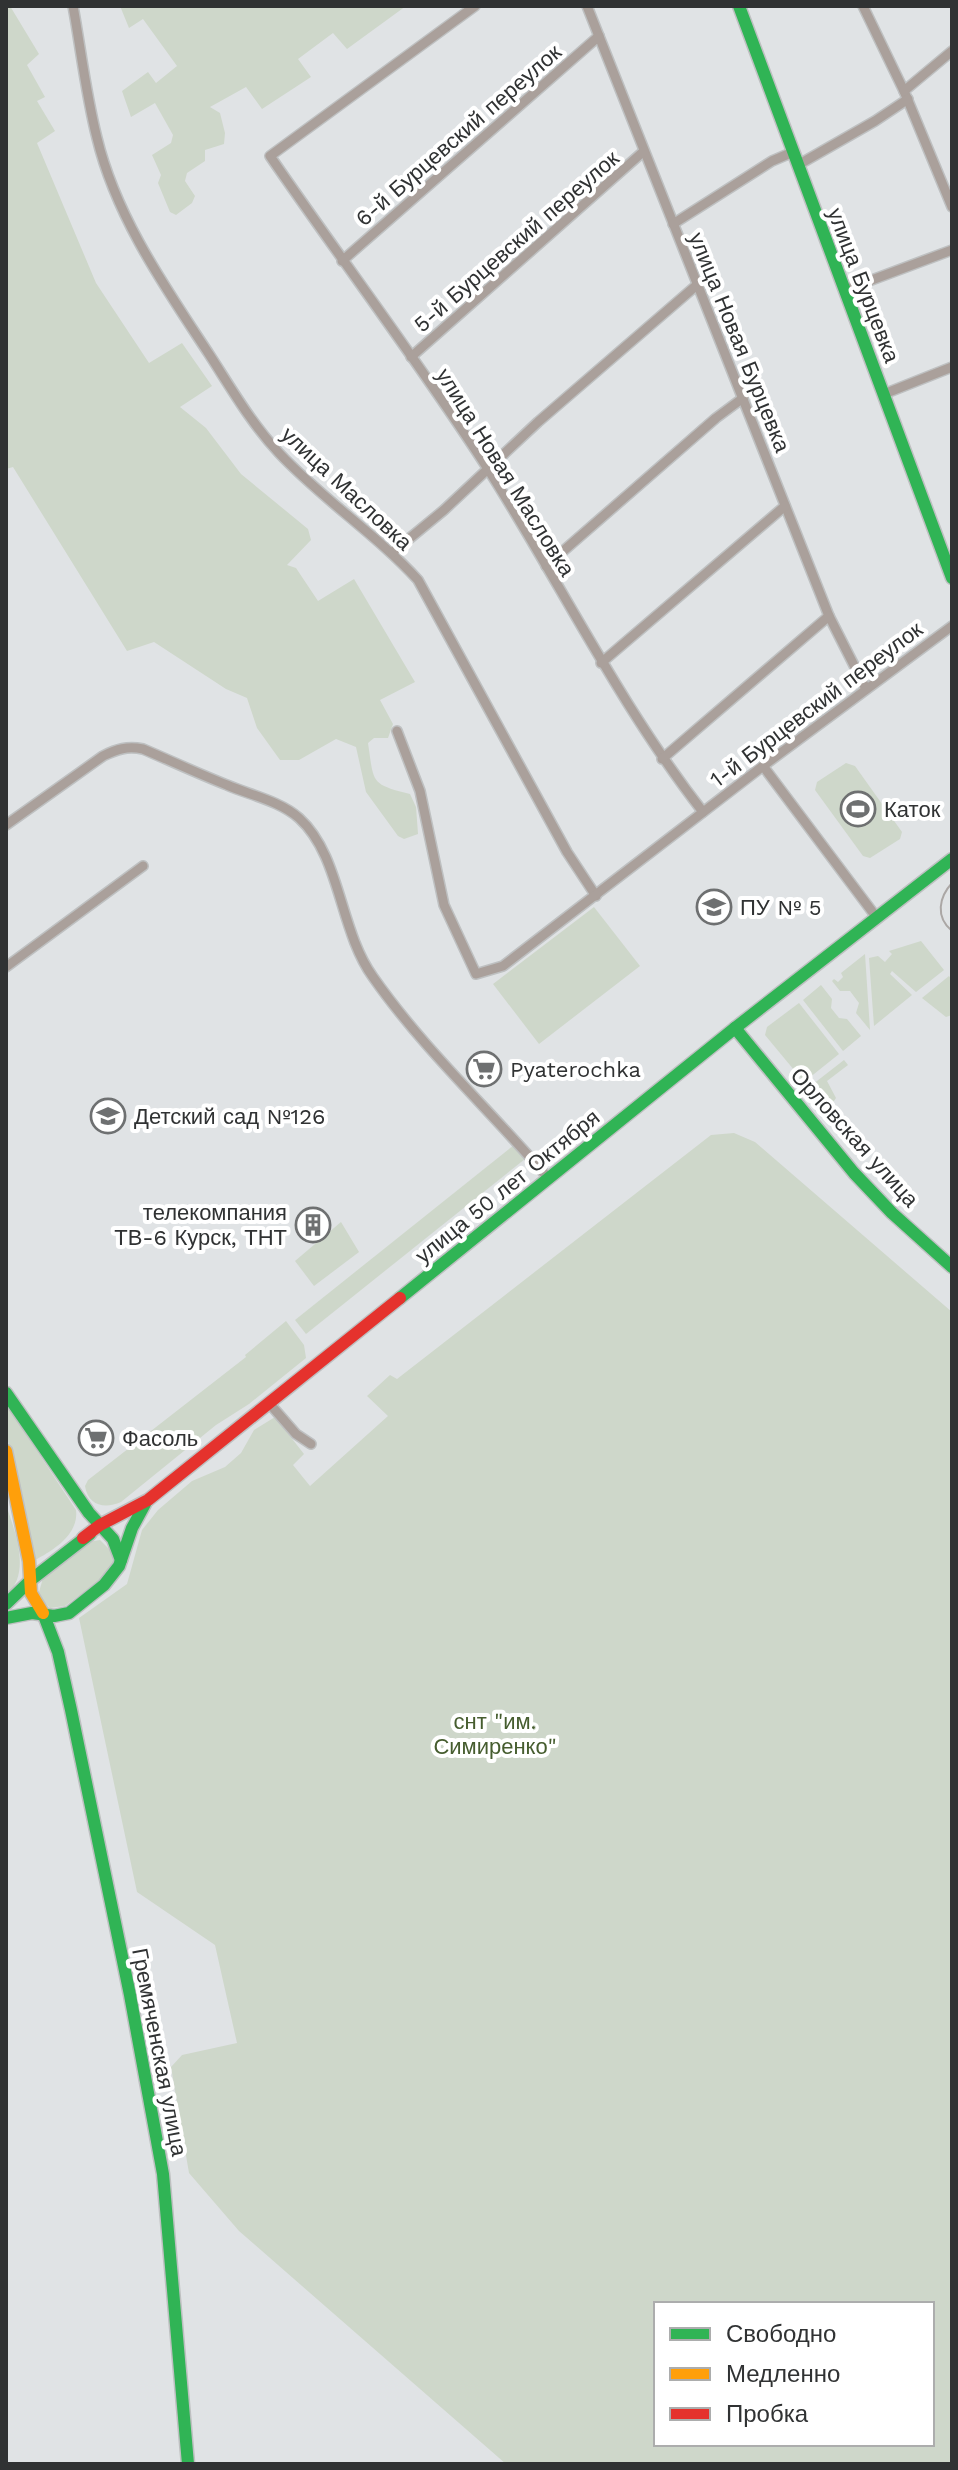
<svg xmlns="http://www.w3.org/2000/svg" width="958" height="2470" viewBox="0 0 958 2470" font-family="'Work Sans',sans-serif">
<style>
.green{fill:#ced7ca;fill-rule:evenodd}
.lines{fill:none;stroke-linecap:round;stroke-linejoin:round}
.street-casing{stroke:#bec0c1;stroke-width:12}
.fast-casing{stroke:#bec0c1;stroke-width:15}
.slow-casing{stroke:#bec0c1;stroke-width:15}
.jam-casing{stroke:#bec0c1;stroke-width:15}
.street{stroke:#aaa09b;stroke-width:9}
.fast{stroke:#30b455;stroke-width:12}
.slow{stroke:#ff9f0a;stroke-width:12}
.jam{stroke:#e5322d;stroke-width:12}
.tram{stroke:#aba7a5;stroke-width:2}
.labels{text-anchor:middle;stroke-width:8;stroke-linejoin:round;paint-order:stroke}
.street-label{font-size:22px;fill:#303233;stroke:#fff}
.poi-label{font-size:22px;fill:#303233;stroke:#fff;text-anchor:start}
.park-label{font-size:22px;fill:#465d2f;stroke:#fff}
</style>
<rect width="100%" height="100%" fill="#e0e3e5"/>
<g class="green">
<path d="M6 6H10L39 54 27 65 45 97 37 101 55 131 37 143 96 283 149 363 182 343 212 386 180 407 206 428 241 474 308 529 311 540 287 565 296 568 318 601 354 579 415 682 380 700 393 724 388 738H374L368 743C374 783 370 784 410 794L416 807 418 834 404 839 398 836 366 792 356 747 336 739 299 760H280L257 728 247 698 226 689 154 642 127 651 13 467 6 469Z"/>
<path d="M120 6H406L347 49 333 33 298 59 311 77 262 109 246 87 210 107 220 113 225 133 224 144 205 150V161L187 173 185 181 195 196 192 203 176 215 170 212 158 183 161 175 152 155 171 143 173 135 155 103 131 117 122 91 148 72 156 83 177 66 143 19 129 28Z"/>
<path d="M846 763 855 766 902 832 900 839 870 858 863 856 815 790 817 782Z"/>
<path d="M594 907 640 966 539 1044 493 984Z"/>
<path d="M921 941 944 970 916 992 892 971 890 974 912 995 874 1026 869 958 878 956 885 962 892 954 889 951Z"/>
<path d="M865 954 870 1030 856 1013 859 1003 850 991H840L832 981 834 979 838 982 843 977 841 973Z"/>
<path d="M949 976 952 980V1015L946 1017 922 998Z"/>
<path d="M821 985 832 999 831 1008 839 1018 847 1019 861 1036 843 1051 803 1000Z"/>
<path d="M799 1003 839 1054 804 1082 765 1035 767 1027Z"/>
<path d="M844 1060 848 1065 827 1081 836 1098 827 1111 808 1088Z"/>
<path d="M734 1133 755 1142 952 1312V2464H506L239 2231 189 2173 171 2067 182 2055 237 2043 215 1945 137 1892 79 1618 127 1584 142 1530 158 1510 192 1481 225 1467 241 1453 254 1430 275 1417 304 1454 293 1465 310 1486 388 1416 367 1396 390 1375 397 1379 711 1135ZM656 2304H932V2444H656Z"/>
<path d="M514 1145 525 1159 306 1334 295 1320Z"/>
<path d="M341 1222 359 1252 314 1286 295 1261Z"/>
<path d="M286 1321 304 1345 306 1358 249 1404 216 1425 121 1502C105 1509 88 1506 85 1486L88 1480 246 1357 245 1355Z"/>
<path d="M6 1404 76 1510C79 1534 54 1550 35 1560L6 1433Z"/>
<path d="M6 1505C15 1531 32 1574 6 1595Z"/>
<path d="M100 1540 113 1553V1567L109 1573 65 1606 50 1608 41 1599 39 1592 43 1578 88 1542Z"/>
</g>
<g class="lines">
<g class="street-casing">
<g id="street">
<path d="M73 6C81 50 86 95 97 138 116 217 165 287 209 354 231 388 251 423 279 453 322 499 376 534 418 580L567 852 596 896"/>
<path d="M475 6 270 156C342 261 419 362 488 469 561 584 619 704 703 812"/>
<path d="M587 6 829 616 866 689"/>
<path d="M863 6 904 91 952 207"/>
<path d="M904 91 952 51"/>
<path d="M798 165 875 121 908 99"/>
<path d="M673 224 772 161 793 152"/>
<path d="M342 261 599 36"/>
<path d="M845 290 952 250"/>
<path d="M411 357 644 151"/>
<path d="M884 394 952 367"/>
<path d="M393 552 444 510 538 422 698 284"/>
<path d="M546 566 716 418 743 398"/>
<path d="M601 663 785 506"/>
<path d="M397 731 420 791 444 905 476 974 503 966 763 766 952 626"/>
<path d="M662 759 829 616"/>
<path d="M763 766 877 918"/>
<path d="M6 825 103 756C117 749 127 746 143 749 171 761 199 774 227 785 250 795 280 801 299 818 341 856 339 930 373 977 424 1050 491 1111 549 1179"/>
<path d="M6 967 143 866"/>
<path d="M269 1403 296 1434 311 1444"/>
</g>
</g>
<g class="fast-casing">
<g id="fast">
<path d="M739 6 952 578"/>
<path d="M735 1028 854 1173 892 1213 952 1267"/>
<path d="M400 1298 735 1028 952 859"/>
<path d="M6 1393 89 1513 113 1539 121 1560"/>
<path d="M6 1604 32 1579 90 1534"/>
<path d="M43 1613 58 1652 71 1710 130 1995 163 2174 188 2464"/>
<path d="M6 1618 32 1613 54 1616 69 1613 104 1585 119 1566 132 1528 145 1504"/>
</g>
</g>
<g class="slow-casing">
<path id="slow" d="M6 1451 29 1561 31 1593 43 1613"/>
</g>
<g class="jam-casing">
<path id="jam" d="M83 1538 100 1525 148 1500 400 1298"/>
</g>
<use href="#street" class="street"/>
<use href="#fast" class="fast"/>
<use href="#slow" class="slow"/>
<use href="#jam" class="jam"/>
<path class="tram" d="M952 883C939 897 935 917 952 931"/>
</g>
<defs>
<g id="stadium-ring" transform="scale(1.8)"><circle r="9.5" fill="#fff" stroke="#6e7071" stroke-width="1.5"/><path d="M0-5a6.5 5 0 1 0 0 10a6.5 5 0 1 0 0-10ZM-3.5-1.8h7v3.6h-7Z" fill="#6e7071"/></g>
<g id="school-ring" transform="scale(1.8)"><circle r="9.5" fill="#fff" stroke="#6e7071" stroke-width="1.5"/><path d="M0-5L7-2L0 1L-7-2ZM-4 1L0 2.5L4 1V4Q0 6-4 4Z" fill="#6e7071"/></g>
<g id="supermarket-ring" transform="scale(1.8)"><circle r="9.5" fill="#fff" stroke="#6e7071" stroke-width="1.5"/><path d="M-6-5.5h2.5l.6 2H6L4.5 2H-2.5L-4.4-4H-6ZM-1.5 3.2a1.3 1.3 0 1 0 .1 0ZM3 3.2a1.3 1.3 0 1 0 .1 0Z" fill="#6e7071"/></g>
<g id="building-ring" transform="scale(1.8)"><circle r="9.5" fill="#fff" stroke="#6e7071" stroke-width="1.5"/><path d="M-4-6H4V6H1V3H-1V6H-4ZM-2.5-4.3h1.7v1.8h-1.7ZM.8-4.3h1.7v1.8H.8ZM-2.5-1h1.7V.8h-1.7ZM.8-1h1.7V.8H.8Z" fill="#6e7071"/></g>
</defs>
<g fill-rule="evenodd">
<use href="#stadium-ring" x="858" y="809"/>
<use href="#school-ring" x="714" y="907"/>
<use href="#supermarket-ring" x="484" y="1069"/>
<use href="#school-ring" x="108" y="1116"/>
<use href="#building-ring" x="313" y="1225"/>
<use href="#supermarket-ring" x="96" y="1438"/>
</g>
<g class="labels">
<g class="street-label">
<text transform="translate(458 135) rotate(-41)" y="8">6-й Бурцевский переулок</text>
<text transform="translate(516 241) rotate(-41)" y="8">5-й Бурцевский переулок</text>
<text transform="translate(864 285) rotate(69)" y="8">улица Бурцевка</text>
<text transform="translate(740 342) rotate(68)" y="8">улица Новая Бурцевка</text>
<text transform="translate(506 472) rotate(58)" y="8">улица Новая Масловка</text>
<text transform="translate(347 488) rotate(43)" y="8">улица Масловка</text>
<text transform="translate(816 704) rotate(-37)" y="8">1-й Бурцевский переулок</text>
<text transform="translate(855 1137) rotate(48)" y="8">Орловская улица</text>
<text transform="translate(507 1186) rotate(-39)" y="8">улица 50 лет Октября</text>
<text transform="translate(160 2052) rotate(79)" y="8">Гремяченская улица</text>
</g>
<g class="poi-label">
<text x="884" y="817">Каток</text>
<text x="740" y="915">ПУ № 5</text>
<text x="510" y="1077">Pyaterochka</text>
<text x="134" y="1124">Детский сад №126</text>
<text x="287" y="1220" text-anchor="end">телекомпания<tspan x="287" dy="25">ТВ-6 Курск, ТНТ</tspan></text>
<text x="122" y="1446">Фасоль</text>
</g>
<g class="park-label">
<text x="495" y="1729">снт "им.<tspan x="495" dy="25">Симиренко"</tspan></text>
</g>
</g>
<rect width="958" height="2470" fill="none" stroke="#303233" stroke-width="16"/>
<rect x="654" y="2302" width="280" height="144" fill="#ffffff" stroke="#acadad" stroke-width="2"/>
<rect x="670" y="2328" width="40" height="12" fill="#30b455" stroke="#acadad" stroke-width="2"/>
<text x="726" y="2342" font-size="24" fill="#303233">Свободно</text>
<rect x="670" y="2368" width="40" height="12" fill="#ff9f0a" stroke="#acadad" stroke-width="2"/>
<text x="726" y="2382" font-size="24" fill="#303233">Медленно</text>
<rect x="670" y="2408" width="40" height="12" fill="#e5322d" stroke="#acadad" stroke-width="2"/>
<text x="726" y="2422" font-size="24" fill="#303233">Пробка</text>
</svg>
